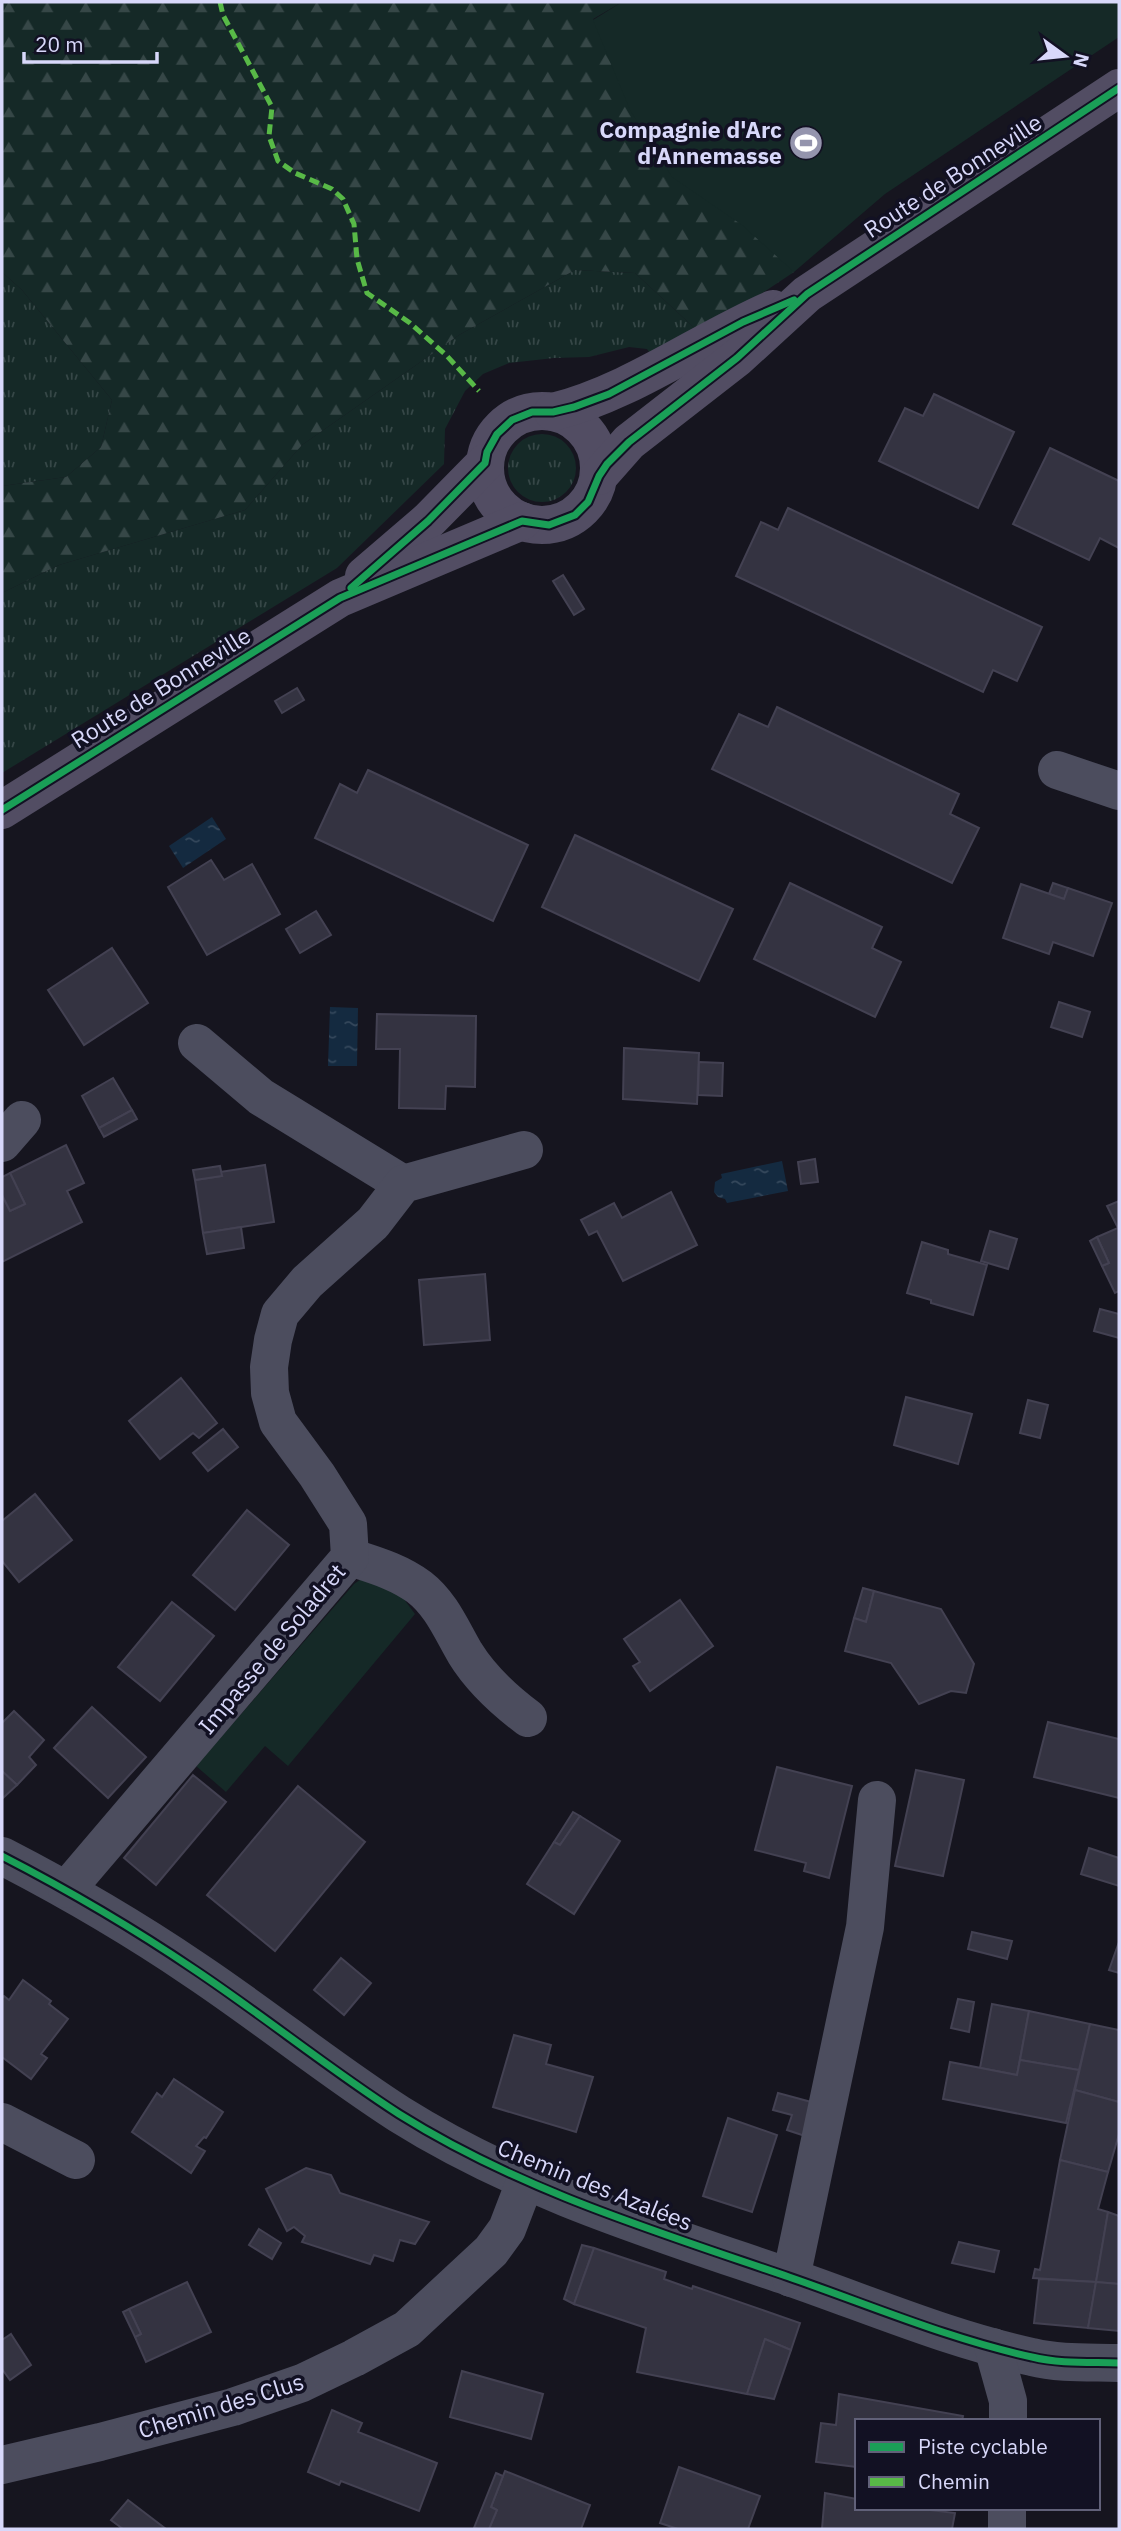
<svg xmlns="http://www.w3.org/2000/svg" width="1121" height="2531" viewBox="0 0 1121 2531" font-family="'IBM Plex Sans',sans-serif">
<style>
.grass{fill:url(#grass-tufts)}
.forest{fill:url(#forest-firs)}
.garden{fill:#152927}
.water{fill:url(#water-ripples)}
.building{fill:#343341;stroke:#434152;stroke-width:2}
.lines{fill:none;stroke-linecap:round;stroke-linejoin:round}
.minor{stroke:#4c4d5e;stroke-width:38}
.major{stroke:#524d63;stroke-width:38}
.quiet{stroke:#58b947;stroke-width:5;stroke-dasharray:10 5;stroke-linecap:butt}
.cycleway-casing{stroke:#121123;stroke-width:11}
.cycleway{stroke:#1a9f57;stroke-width:7}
.labels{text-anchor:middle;stroke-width:7;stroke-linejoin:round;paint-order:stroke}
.poi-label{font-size:23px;font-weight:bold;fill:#d8d8fa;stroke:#121123;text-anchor:end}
.street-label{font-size:23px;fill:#d8d8fa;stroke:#121123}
</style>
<defs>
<pattern id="grass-tufts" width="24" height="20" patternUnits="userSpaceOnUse" patternTransform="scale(1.75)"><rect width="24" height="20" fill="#152927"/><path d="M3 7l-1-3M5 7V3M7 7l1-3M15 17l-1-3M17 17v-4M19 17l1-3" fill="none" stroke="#364747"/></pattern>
<pattern id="forest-firs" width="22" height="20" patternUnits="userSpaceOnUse" patternTransform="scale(1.75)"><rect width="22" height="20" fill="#152927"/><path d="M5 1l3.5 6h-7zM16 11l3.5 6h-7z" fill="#364747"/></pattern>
<pattern id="water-ripples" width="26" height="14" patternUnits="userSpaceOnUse" patternTransform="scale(1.75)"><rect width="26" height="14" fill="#142a40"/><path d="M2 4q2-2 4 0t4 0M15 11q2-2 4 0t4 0" fill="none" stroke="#35485c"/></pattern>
</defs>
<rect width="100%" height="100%" fill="#16151f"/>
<g class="grass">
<path d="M575 270 635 273 701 334 654 359 647 349 629 347 589 357 554 358 509 363 483 374 465 391 445 429 444 464 337 568 2 773V593L59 565 245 510 302 445 459 335Z"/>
<path d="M2 272 22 290 112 400 101 447 66 477 2 486Z"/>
<circle cx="542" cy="468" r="34"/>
</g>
<path class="forest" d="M2 2H622L593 19 742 192 794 272 701 334 635 273 575 270 459 335 302 445 245 510 59 565 2 593V486L66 477 101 447 112 400 22 290 2 272Z"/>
<g class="garden">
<path d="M622 2H1119V37L885 194 794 272 742 225 672 177 630 110 593 20Z"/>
<path d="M361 1579 395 1587 415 1614 288 1766 265 1746 226 1792 196 1766 354 1584Z"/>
</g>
<g class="water">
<path d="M212 817 226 839 183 868 169 846Z"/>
<path d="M330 1007 358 1008 357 1066H328Z"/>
<path d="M782 1161 788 1191 727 1203 725 1199 718 1197 714 1192 715 1182 722 1178 721 1174Z"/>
</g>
<g class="building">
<path d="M934 394 1014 432 978 508 879 461 905 408 923 416Z"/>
<path d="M1050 448 1119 481V548L1100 538 1089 560 1013 524Z"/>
<path d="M788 508 1042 627 1017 681 993 670 983 692 736 576 761 522 778 530Z"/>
<path d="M563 575 584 609 574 615 553 581Z"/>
<path d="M297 688 304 700 282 713 275 701Z"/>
<path d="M777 707 959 794 950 814 979 828 952 883 712 769 739 714 768 727Z"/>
<path d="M368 770 528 845 493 921 315 838 340 784 357 793Z"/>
<path d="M575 835 733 909 699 981 542 907Z"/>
<path d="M211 860 224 880 252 864 280 914 207 955 168 887Z"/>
<path d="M790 883 882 927 872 948 901 962 875 1017 754 959Z"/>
<path d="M1053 883 1068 888 1064 899 1049 894Z"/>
<path d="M1021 884 1064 899 1068 888 1112 903 1093 956 1053 942 1049 954 1003 938Z"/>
<path d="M316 911 331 935 300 953 286 929Z"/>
<path d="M112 948 148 1003 84 1045 48 990Z"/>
<path d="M1059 1002 1090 1012 1082 1037 1051 1027Z"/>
<path d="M377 1014 476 1016 475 1087 446 1086 445 1109 399 1108 400 1049H376Z"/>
<path d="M624 1048 699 1053 697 1104 623 1099Z"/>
<path d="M699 1062 723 1063 722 1096 698 1095Z"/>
<path d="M113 1078 132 1110 99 1128 82 1096Z"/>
<path d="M132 1110 137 1119 104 1137 99 1128Z"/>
<path d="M66 1145 84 1183 67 1191 82 1222 2 1262V1195L10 1211 25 1204 10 1173Z"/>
<path d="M815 1159 818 1182 801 1184 798 1162Z"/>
<path d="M265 1165 274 1222 203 1233 195 1180 222 1176 220 1172Z"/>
<path d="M220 1166 222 1176 195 1180 193 1170Z"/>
<path d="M10 1173 25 1204 10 1211 2 1195V1177Z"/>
<path d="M671 1192 697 1245 623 1281 597 1231 589 1235 581 1220 614 1203 622 1218Z"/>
<path d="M1119 1201V1291L1115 1293 1102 1266 1109 1263 1097 1237 1118 1228 1107 1206Z"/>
<path d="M241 1227 244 1248 207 1254 203 1233Z"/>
<path d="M990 1231 1017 1239 1008 1269 981 1261Z"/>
<path d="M1097 1237 1109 1263 1102 1266 1090 1241Z"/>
<path d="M922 1242 948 1250V1254L987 1265 973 1315 931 1303V1300L907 1293Z"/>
<path d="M485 1274 490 1340 424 1345 419 1280Z"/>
<path d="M1100 1309 1119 1314V1338L1094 1331Z"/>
<path d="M181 1378 217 1423 199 1438 193 1433 160 1459 129 1421Z"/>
<path d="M906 1397 972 1414 958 1464 894 1445Z"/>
<path d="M1028 1400 1048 1405 1040 1438 1020 1433Z"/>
<path d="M223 1429 238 1447 208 1471 193 1453Z"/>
<path d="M35 1494 72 1540 19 1582 2 1561V1521Z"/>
<path d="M247 1510 289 1545 235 1610 193 1575Z"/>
<path d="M863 1588 874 1591 866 1622 854 1618Z"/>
<path d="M874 1591 941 1609 974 1664 966 1693 951 1691 919 1704 891 1663 845 1651 854 1618 866 1622Z"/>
<path d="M680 1600 713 1646 650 1691 633 1666 640 1662 624 1639Z"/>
<path d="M172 1602 214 1636 160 1701 118 1667Z"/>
<path d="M92 1707 146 1757 108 1798 54 1748Z"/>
<path d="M14 1711 44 1740 29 1757 36 1765 17 1785 2 1771V1723Z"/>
<path d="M1048 1722 1119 1739V1798L1034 1777Z"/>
<path d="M777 1767 852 1786 829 1878 804 1871 806 1863 755 1850Z"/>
<path d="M916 1770 964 1780 943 1876 895 1866Z"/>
<path d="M2 1771 17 1785 2 1799Z"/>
<path d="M193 1775 226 1802 156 1885 124 1858Z"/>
<path d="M298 1786 365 1842 275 1951 207 1895Z"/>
<path d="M573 1812 580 1816 560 1845 554 1842Z"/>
<path d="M580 1816 620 1841 574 1914 527 1884 554 1842 560 1845Z"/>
<path d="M1089 1848 1119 1858V1886L1081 1874Z"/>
<path d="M972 1932 1012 1941 1007 1959 968 1949Z"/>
<path d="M1119 1942V1973L1109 1970Z"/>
<path d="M341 1958 371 1983 344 2015 314 1990Z"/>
<path d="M23 1980 51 2001 49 2004 68 2019 41 2054 47 2058 31 2079 2 2057V1998L4 1996 9 2000Z"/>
<path d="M958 1999 974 2002 969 2032 951 2028Z"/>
<path d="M992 2004 1029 2011 1017 2075 980 2068Z"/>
<path d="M1029 2011 1090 2024 1079 2070 1020 2060Z"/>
<path d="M1090 2024 1119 2030V2102L1075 2090Z"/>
<path d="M514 2035 551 2045 546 2064 593 2077 576 2132 493 2107Z"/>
<path d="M1020 2060 1079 2070 1066 2123 943 2099 950 2062 1017 2075Z"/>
<path d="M174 2079 223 2112 206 2138 204 2137 196 2146 205 2151 191 2173 132 2132 157 2093 162 2097Z"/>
<path d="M1075 2090 1119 2102V2134L1108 2172 1060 2160Z"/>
<path d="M778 2093 815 2103 805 2136 787 2130 792 2115 773 2110Z"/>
<path d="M728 2118 777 2135 752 2212 703 2196Z"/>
<path d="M1060 2160 1108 2172 1098 2209 1108 2212 1096 2282 1033 2278 1035 2269 1040 2270Z"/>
<path d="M306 2168 331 2175 340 2193 429 2222 415 2244 400 2240 393 2261 374 2255 370 2264 302 2242 305 2236 294 2227 287 2231 266 2189Z"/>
<path d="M1108 2212 1119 2216V2284L1096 2282Z"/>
<path d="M259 2229 281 2243 272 2259 249 2245Z"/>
<path d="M959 2242 999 2251 994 2272 952 2263Z"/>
<path d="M582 2245 594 2248 574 2304 564 2299Z"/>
<path d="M594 2248 666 2272 664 2279 692 2289 693 2286 800 2323 791 2350 765 2339 747 2394 637 2372 646 2328 574 2304Z"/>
<path d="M1039 2279 1096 2282 1088 2328 1034 2323Z"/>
<path d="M187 2282 211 2332 146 2362 135 2337 141 2334 129 2309Z"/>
<path d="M1096 2282 1119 2284V2331L1088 2328Z"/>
<path d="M129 2309 141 2334 135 2337 123 2312Z"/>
<path d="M11 2334 31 2365 10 2380 2 2369V2340Z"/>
<path d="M765 2339 791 2350 774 2399 747 2394Z"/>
<path d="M462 2371 543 2394 531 2439 450 2417Z"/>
<path d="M839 2394 963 2416 962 2421H857V2467L816 2462 821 2423 836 2425Z"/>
<path d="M332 2410 362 2423 358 2432 437 2463 419 2511 341 2481 339 2485 308 2472Z"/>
<path d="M679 2467 760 2496 748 2529H678L660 2523Z"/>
<path d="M505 2471 590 2505 581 2529H489L497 2510 491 2507Z"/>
<path d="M496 2473 503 2476 491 2507 497 2510 489 2529H478L474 2528Z"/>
<path d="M825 2493 857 2499V2508H913L955 2513 952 2529H822Z"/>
<path d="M128 2500 166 2529H123L111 2520Z"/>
</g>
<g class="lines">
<g class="minor">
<path d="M1057 770 1119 791"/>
<path d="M197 1043 261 1097 403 1184"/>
<path d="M2 1143 22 1120"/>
<path d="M350 1557C374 1565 397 1571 419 1587 441 1604 451 1629 465 1653 481 1679 504 1700 528 1718"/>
<path d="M2 1856C68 1890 133 1928 195 1970 264 2016 329 2069 399 2114 520 2190 655 2231 789 2277 870 2305 949 2339 1032 2357 1060 2364 1091 2362 1119 2363"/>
<path d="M67 1889 350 1557 348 1524 317 1475 278 1422 270 1393 269 1367 273 1340 280 1314 307 1282 373 1223 403 1184 524 1150"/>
<path d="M2 2122 76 2160"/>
<path d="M791 2278 865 1927 877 1800"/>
<path d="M993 2347 1008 2401V2421"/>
<path d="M2 2465 100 2442 233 2407 302 2383 354 2358 407 2329 491 2251 507 2229 525 2182"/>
<path d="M1007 2529V2508"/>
</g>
<g class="major">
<circle cx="542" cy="468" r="57"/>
<path d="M553 412C632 392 699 341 773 309"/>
<path d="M599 476 629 442 737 358 807 294 1119 88"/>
<path d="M364 576 428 521 485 463"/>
<path d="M2 810 340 598 522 521"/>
</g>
<path class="quiet" d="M220 2 223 15 272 107 269 136 278 161 295 173 332 189 343 199 354 224 357 259 367 293 410 323 447 356 479 391"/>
<g class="cycleway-casing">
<g id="cycleway">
<path d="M351 588 428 521 485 463 487 452 497 434 512 420 532 412H553L574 407 609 394 743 322 794 300"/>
<path d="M2 810 340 598 522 521 549 525 575 515 588 502 599 476 607 464 629 442 737 358 807 294 1119 88"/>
<path d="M2 1856C68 1890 133 1928 195 1970 264 2016 329 2069 399 2114 520 2190 655 2231 789 2277 870 2305 949 2339 1032 2357 1060 2364 1091 2362 1119 2363"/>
</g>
</g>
<use href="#cycleway" class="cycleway"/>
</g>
<defs>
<g id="stadium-disc" transform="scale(1.75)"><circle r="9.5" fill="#9494ad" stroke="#121123"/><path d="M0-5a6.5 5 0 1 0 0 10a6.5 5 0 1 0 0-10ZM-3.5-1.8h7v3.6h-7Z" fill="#fff"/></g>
</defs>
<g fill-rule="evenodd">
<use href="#stadium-disc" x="806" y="143"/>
</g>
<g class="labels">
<g class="poi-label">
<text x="782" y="138">Compagnie d'Arc<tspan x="782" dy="26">d'Annemasse</tspan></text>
</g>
<g class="street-label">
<text transform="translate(953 176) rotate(-33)" y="8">Route de Bonneville</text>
<text transform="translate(161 688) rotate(-32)" y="8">Route de Bonneville</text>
<text transform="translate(272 1649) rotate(-50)" y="8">Impasse de Soladret</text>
<text transform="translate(595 2185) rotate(22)" y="8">Chemin des Azalées</text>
<text transform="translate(221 2406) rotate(-17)" y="8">Chemin des Clus</text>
</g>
</g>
<rect width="1121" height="2531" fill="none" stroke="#d8d8fa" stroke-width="7"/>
<rect x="855" y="2419" width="245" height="91" fill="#121123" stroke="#616179" stroke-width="2"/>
<rect x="869" y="2442" width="35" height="10" fill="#1a9f57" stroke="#616179" stroke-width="2"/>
<text x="918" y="2454" font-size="21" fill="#d8d8fa">Piste cyclable</text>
<rect x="869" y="2477" width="35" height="10" fill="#58b947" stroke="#616179" stroke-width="2"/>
<text x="918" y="2489" font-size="21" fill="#d8d8fa">Chemin</text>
<g transform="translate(1065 56) rotate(105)" stroke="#121123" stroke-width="5" paint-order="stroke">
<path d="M0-5L12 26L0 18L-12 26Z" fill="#d8d8fa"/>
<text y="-10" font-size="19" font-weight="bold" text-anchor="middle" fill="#d8d8fa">N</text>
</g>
<path d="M24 52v10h133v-10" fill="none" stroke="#d8d8fa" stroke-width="3.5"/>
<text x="35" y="52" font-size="21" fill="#d8d8fa" stroke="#121123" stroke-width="5" paint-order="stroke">20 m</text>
</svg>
